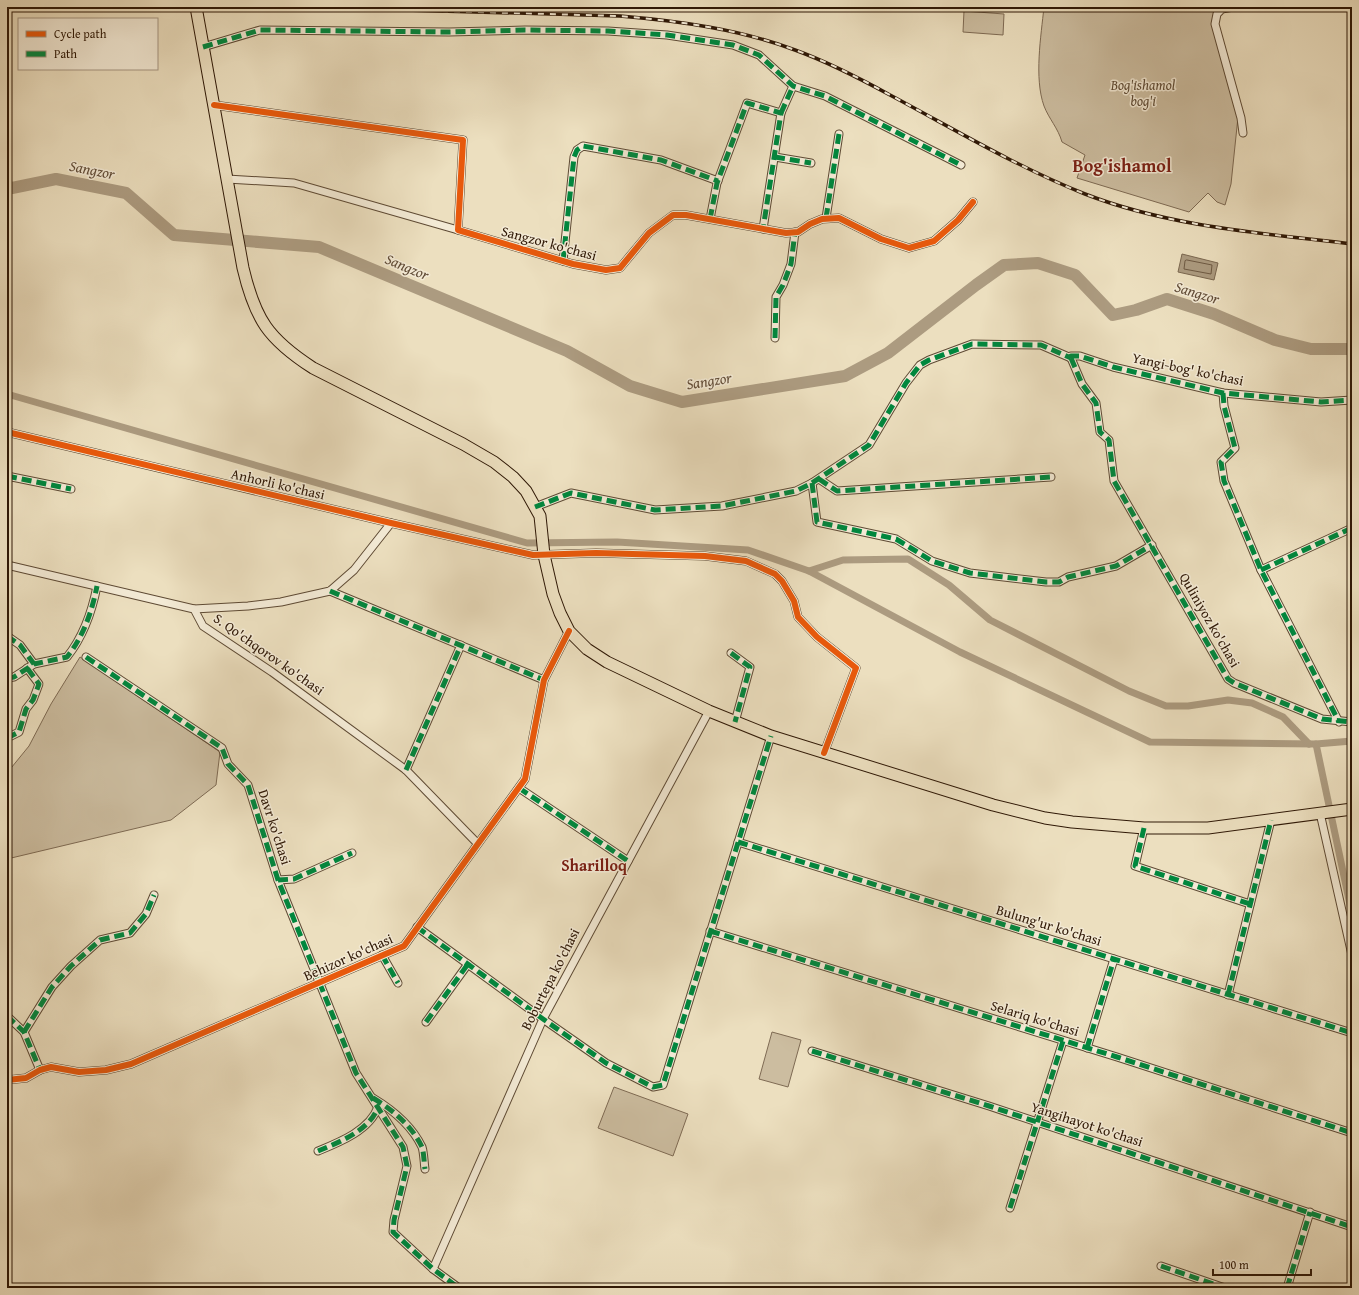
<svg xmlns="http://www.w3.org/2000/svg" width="1359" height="1295" viewBox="0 0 1359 1295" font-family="'Gentium Book Plus',serif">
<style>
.green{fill:#ccbda0;stroke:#7e6a53}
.water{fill:#ac9b80;stroke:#7a674f}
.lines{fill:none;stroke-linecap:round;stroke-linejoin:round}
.shore{stroke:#6e5a43;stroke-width:1}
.canal{stroke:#ac9b80;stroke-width:7}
.river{stroke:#ac9b80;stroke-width:12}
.street-casing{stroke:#5e4a34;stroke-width:9}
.primary-casing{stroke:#2f1806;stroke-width:13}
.street{stroke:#f3ead5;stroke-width:7}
.primary{stroke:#ecdfbf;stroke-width:11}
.rail-casing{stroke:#2f1806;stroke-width:3.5}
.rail{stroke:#f3ead5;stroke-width:2;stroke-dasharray:6;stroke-linecap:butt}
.quiet{stroke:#00873e;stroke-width:5;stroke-dasharray:10 5;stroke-linecap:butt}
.cycleway-casing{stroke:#f3ead5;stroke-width:8}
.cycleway{stroke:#e8590c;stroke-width:6}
.labels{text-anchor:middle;stroke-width:3;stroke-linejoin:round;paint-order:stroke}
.park-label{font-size:14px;font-style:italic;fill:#5e4a34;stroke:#f3ead5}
.street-label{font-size:14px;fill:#2f1806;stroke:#f3ead5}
.water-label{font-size:15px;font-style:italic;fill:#614c37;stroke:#f3ead5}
.quarter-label{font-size:16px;font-weight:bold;fill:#7a1f14;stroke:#f3ead5}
.district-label{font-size:18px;font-weight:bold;fill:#7a1f14;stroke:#f3ead5}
</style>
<rect width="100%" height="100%" fill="#ecdfbf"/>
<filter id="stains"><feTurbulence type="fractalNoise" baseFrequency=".005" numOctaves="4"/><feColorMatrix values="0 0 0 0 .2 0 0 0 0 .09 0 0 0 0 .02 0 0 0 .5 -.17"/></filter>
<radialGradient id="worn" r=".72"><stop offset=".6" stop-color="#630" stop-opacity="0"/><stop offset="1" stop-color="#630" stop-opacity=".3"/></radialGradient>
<g class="green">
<path d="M1044 7H1222L1214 12 1213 24 1238 117 1231 184 1225 205 1217 202 1208 193 1189 212 1077 178 1085 155 1062 142C1058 128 1049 119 1044 106 1034 78 1041 36 1044 7Z"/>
<path d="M964 11 1004 14 1003 35 963 32Z"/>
<path d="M80 657 220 752 216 785 171 820 7 859V773L29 746 51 704Z"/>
<path d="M772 1032 801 1040 788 1087 759 1079Z"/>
<path d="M614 1087 688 1114 673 1156 598 1128Z"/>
</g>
<path class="water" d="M1182 254 1218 263 1214 280 1178 272Z"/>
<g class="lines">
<path class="shore" d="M1187 260 1212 265 1211 274 1184 269 1185 261Z"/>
<g class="canal">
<path d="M7 394 527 543 617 542 748 550 809 571 960 652 1150 742 1316 744 1352 741"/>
<path d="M809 571 843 560 908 559 949 585 990 620 1129 691 1166 706H1188L1228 700 1252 703 1283 717 1309 744"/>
<path d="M1316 744 1352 914"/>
</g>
<path class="river" d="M7 187 12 188 56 179 126 193 174 235 319 247 567 351 630 386 682 402 845 376 888 353 976 285 1004 265 1038 263 1075 275 1113 315 1136 310 1167 299 1214 314 1275 340 1311 349H1352"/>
<g class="street-casing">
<g id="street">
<path d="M1233 7 1222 9 1217 14 1215 24 1241 118 1243 133"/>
<path d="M203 47 260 30 449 32 525 30 608 31 667 35 733 45 759 55 793 86 825 96 961 165"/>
<path d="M214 105 463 140 458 230 573 264 606 270 620 268 649 233 673 215H686L786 233 798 232 810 224 822 219 839 218 881 239 909 248 934 241 958 220 973 202"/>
<path d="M781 113 793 86"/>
<path d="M775 157 811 163"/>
<path d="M227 179 294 183 458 230"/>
<path d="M826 218 839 134"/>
<path d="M710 219 717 183 747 103 781 113 763 229"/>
<path d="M563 261 574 157 577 150 583 146 661 160 718 181"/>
<path d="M775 338 776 297 783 285 791 264 795 232"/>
<path d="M1071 358 1082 384 1096 403 1100 432 1109 440 1114 481 1228 679 1234 683 1322 719 1352 722"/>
<path d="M1071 358V356H1080L1113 367 1223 393 1321 402 1352 400"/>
<path d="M1223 393 1224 406 1235 448 1221 462 1224 481 1261 570 1339 722"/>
<path d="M7 432 391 523 533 555 596 553 705 556 746 561 775 574 782 581 794 601 798 617 817 637 856 668 824 753"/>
<path d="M7 476 71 489"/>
<path d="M819 479 837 491 1051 477"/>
<path d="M812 483 817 522 896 539 932 561 970 573 1046 582H1059L1068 577 1116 566 1152 545"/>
<path d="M535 507 571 493 655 510 722 506 796 491 812 483 869 445 906 383 920 365 929 360 972 344 1041 345 1071 358"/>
<path d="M7 565 194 609 203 626 272 672 406 770 477 843"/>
<path d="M1261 570 1352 528"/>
<path d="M330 591 544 680"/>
<path d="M194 609 248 606 281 602 330 591 354 570 391 523"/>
<path d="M7 636 20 645 34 664"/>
<path d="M731 653 750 667 735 722"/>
<path d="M86 657 222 748 228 764 248 785 278 880 356 1073 403 1147 407 1166 394 1220 393 1232 433 1269 459 1288"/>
<path d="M7 678 14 677 34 664 67 657C83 637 92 612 97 586"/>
<path d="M7 738 19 732 26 709 33 700 39 684 27 668"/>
<path d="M406 770 461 645"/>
<path d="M519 788 628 861"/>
<path d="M1320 813 1352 955"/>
<path d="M1144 828 1135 866 1250 904"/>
<path d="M738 842 1352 1033"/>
<path d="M278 880 294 879 352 853"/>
<path d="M417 927 543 1019 606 1063 653 1087 663 1085 771 736"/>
<path d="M710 931 1117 1057 1352 1133"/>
<path d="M382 955 398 983"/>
<path d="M1228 995 1271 820"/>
<path d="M7 1016 24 1032 40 1070"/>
<path d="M426 1022 468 964"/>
<path d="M24 1032 52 987 71 966 100 940 130 933 146 914 154 895"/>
<path d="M1087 1048 1114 959"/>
<path d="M812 1051 989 1106 1352 1227"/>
<path d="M7 1080 26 1078 40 1070 51 1067 79 1072 106 1070 131 1064 404 946 525 779 544 680 569 631"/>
<path d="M373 1098C393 1110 412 1126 422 1147 424 1153 424 1163 425 1169"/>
<path d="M318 1151C340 1142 370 1130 378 1107"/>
<path d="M1010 1208 1063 1041"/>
<path d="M1161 1266 1225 1288"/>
<path d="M433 1269 543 1019 709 711"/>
<path d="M1287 1288 1310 1212"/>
</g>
</g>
<g class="primary-casing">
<path id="primary" d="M196 7 243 268C255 319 268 339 313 368L463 444 494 462 513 477 526 491 540 516 544 555 553 594 560 613 569 631 587 649 607 662 709 711 771 736 993 805 1045 818 1072 822 1144 828H1208L1352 809"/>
</g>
<use href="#street" class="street"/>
<use href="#primary" class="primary"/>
<g class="rail-casing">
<path id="rail" d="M298 7 620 16C679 21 739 29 795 50 828 62 859 78 890 95 954 129 1017 167 1085 194 1170 227 1262 233 1352 244"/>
</g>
<use href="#rail" class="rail"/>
<g class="quiet">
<path d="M203 47 260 30 449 32 525 30 608 31 667 35 733 45 759 55 793 86 825 96 961 165"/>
<path d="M781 113 793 86"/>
<path d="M775 157 811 163"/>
<path d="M826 218 839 134"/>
<path d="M710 219 717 183 747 103 781 113 763 229"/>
<path d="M563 261 574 157 577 150 583 146 661 160 718 181"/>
<path d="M775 338 776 297 783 285 791 264 795 232"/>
<path d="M1071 358 1082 384 1096 403 1100 432 1109 440 1114 481 1228 679 1234 683 1322 719 1352 722"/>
<path d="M1071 358V356H1080L1113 367 1223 393 1321 402 1352 400"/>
<path d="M1223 393 1224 406 1235 448 1221 462 1224 481 1261 570 1339 722"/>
<path d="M7 476 71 489"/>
<path d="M819 479 837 491 1051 477"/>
<path d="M812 483 817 522 896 539 932 561 970 573 1046 582H1059L1068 577 1116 566 1152 545"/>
<path d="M535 507 571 493 655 510 722 506 796 491 812 483 869 445 906 383 920 365 929 360 972 344 1041 345 1071 358"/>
<path d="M1261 570 1352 528"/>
<path d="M330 591 544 680"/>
<path d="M7 636 20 645 34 664"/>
<path d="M731 653 750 667 735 722"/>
<path d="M86 657 222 748 228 764 248 785 278 880 356 1073 403 1147 407 1166 394 1220 393 1232 433 1269 459 1288"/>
<path d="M7 678 14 677 34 664 67 657C83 637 92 612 97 586"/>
<path d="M7 738 19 732 26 709 33 700 39 684 27 668"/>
<path d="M406 770 461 645"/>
<path d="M519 788 628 861"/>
<path d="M1144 828 1135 866 1250 904"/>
<path d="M738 842 1352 1033"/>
<path d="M278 880 294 879 352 853"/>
<path d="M417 927 543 1019 606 1063 653 1087 663 1085 771 736"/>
<path d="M710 931 1117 1057 1352 1133"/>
<path d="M382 955 398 983"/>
<path d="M1228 995 1271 820"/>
<path d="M7 1016 24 1032 40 1070"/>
<path d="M426 1022 468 964"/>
<path d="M24 1032 52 987 71 966 100 940 130 933 146 914 154 895"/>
<path d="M1087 1048 1114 959"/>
<path d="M812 1051 989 1106 1352 1227"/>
<path d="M373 1098C393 1110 412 1126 422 1147 424 1153 424 1163 425 1169"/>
<path d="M318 1151C340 1142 370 1130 378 1107"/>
<path d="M1010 1208 1063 1041"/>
<path d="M1161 1266 1225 1288"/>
<path d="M1287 1288 1310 1212"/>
</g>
<g class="cycleway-casing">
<g id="cycleway">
<path d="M214 105 463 140 458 230 573 264 606 270 620 268 649 233 673 215H686L786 233 798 232 810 224 822 219 839 218 881 239 909 248 934 241 958 220 973 202"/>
<path d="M7 432 391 523 533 555 596 553 705 556 746 561 775 574 782 581 794 601 798 617 817 637 856 668 824 753"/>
<path d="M7 1080 26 1078 40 1070 51 1067 79 1072 106 1070 131 1064 404 946 525 779 544 680 569 631"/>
</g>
</g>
<use href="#cycleway" class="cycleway"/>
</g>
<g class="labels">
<g class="park-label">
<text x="1143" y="90">Bog'ishamol<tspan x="1143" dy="16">bog'i</tspan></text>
</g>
<g class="street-label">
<text transform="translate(549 243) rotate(15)" y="5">Sangzor ko'chasi</text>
<text transform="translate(1188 369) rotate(12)" y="5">Yangi-bog' ko'chasi</text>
<text transform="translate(278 484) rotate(13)" y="5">Anhorli ko'chasi</text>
<text transform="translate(1210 620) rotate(60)" y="5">Quliniyoz ko'chasi</text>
<text transform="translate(269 654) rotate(35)" y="5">S. Qo'chqorov ko'chasi</text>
<text transform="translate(275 827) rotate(72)" y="5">Davr ko'chasi</text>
<text transform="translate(1049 925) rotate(17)" y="5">Bulung'ur ko'chasi</text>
<text transform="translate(348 957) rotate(-24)" y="5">Behizor ko'chasi</text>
<text transform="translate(550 979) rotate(-63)" y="5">Boburtepa ko'chasi</text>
<text transform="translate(1035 1018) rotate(17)" y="5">Selariq ko'chasi</text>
<text transform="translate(1087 1124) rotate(18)" y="5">Yangihayot ko'chasi</text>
</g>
<g class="water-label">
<text transform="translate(92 170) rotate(11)" y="5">Sangzor</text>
<text transform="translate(407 267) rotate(23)" y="5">Sangzor</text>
<text transform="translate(1197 293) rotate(17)" y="5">Sangzor</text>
<text transform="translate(709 381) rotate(-9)" y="5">Sangzor</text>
</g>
<g class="quarter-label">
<text x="594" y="871">Sharilloq</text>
</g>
<g class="district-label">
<text x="1122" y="172">Bog'ishamol</text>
</g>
</g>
<rect width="1359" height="1295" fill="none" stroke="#ecdfbf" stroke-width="24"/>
<rect x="8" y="8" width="1343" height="1279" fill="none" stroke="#2f1806" stroke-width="2"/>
<rect x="12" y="12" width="1335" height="1271" fill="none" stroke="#2f1806"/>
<rect x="18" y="18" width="140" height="52" fill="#f3ead5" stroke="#a59682"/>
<rect x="26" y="31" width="20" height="6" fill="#e8590c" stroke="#a59682"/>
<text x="54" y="38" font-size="12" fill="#2f1806">Cycle path</text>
<rect x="26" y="51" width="20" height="6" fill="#00873e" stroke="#a59682"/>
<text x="54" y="58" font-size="12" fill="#2f1806">Path</text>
<path d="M1213 1269v6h98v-6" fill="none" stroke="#2f1806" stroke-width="2"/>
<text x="1219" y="1269" font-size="12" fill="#2f1806" stroke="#f3ead5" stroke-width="3" paint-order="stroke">100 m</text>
<rect width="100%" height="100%" filter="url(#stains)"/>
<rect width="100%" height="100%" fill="url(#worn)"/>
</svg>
